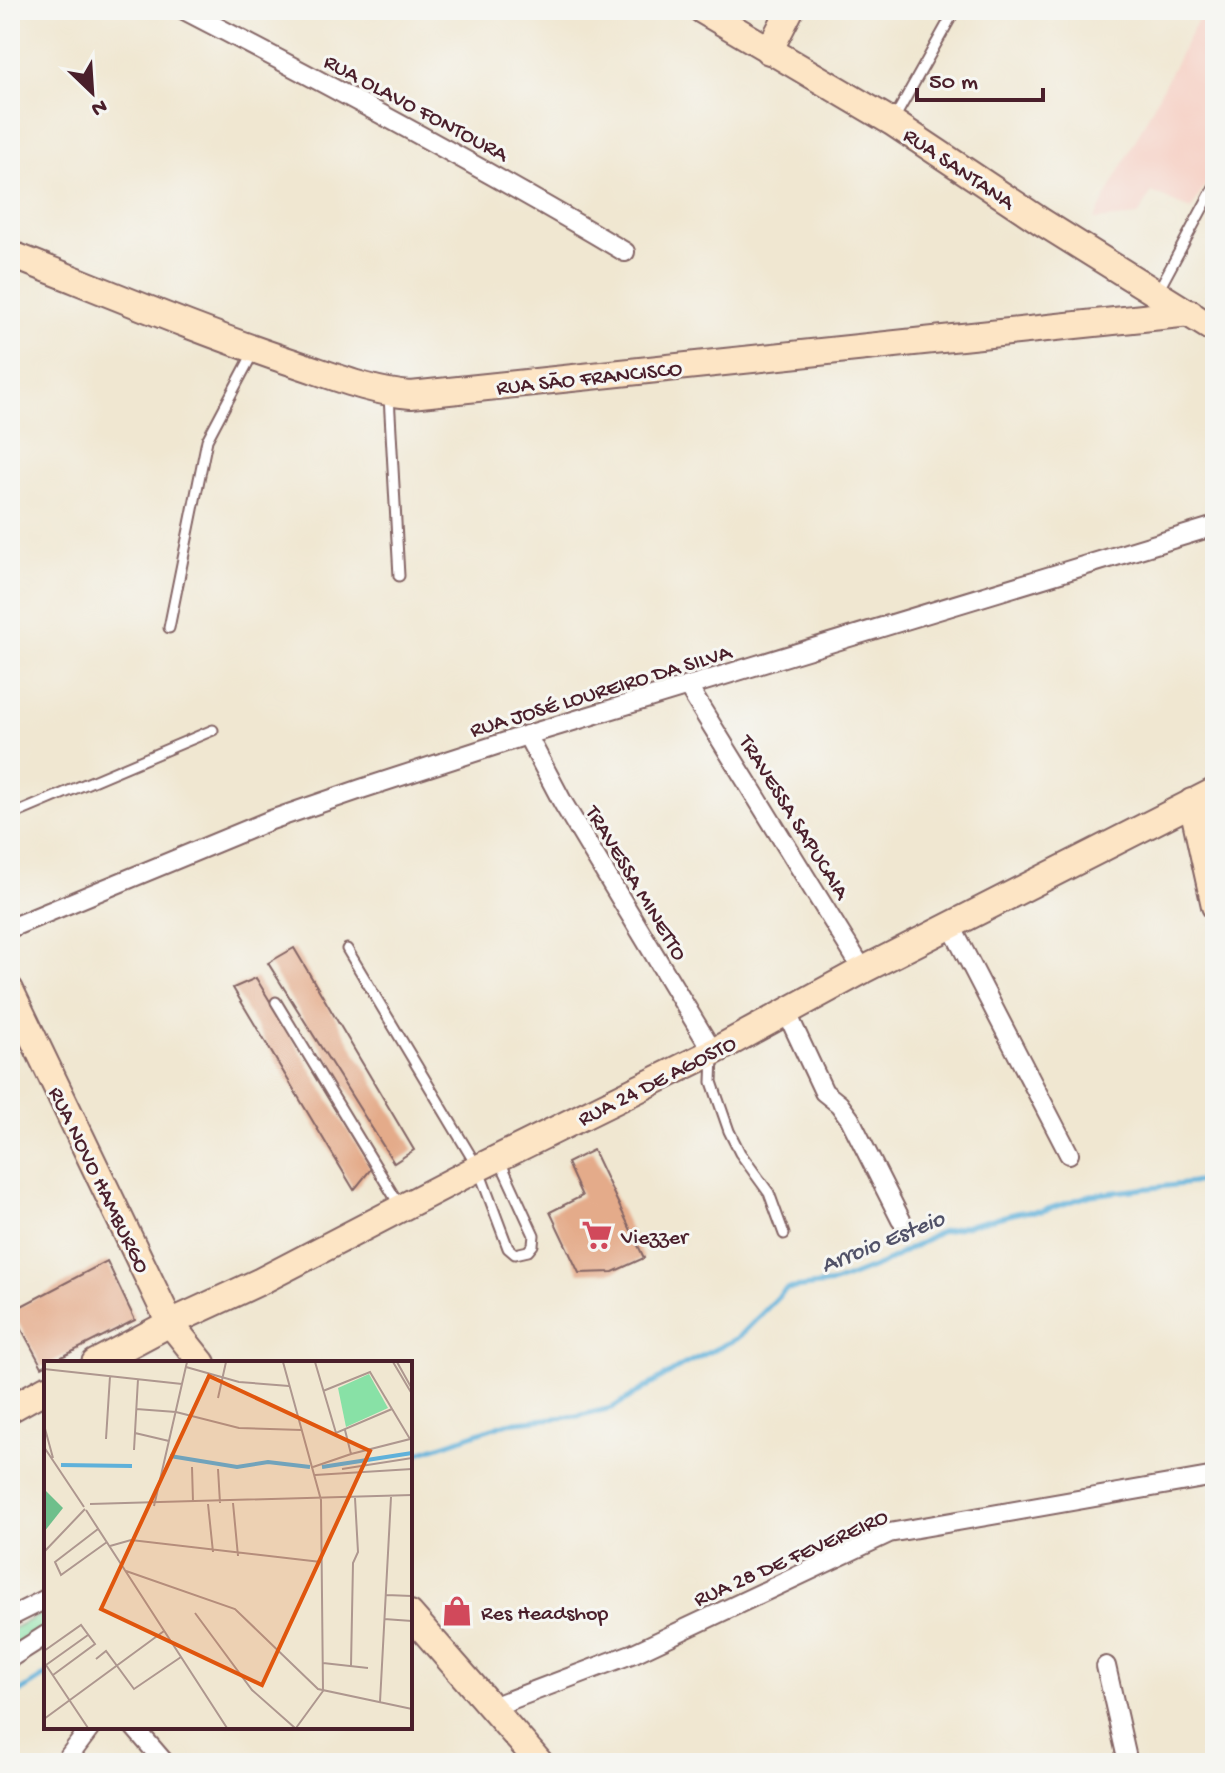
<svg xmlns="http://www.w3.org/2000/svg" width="1225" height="1773" viewBox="0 0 1225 1773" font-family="'Gochi Hand',sans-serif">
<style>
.built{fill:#f6d1c6}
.green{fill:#88e1a6;stroke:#698068;stroke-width:2}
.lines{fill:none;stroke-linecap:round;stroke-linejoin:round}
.stream{stroke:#5fb1da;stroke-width:5}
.building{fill:#e4ab8a}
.lane-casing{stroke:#846565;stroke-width:13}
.street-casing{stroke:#846565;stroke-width:22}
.secondary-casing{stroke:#846565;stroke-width:30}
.lane{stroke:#fff;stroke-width:9}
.street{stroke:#fff;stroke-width:18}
.secondary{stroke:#fde5c5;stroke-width:26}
.labels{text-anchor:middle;stroke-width:6;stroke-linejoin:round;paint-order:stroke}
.street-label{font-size:22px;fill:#4a1f2b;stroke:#f6f6f2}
.poi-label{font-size:22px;fill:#4a1f2b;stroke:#f6f6f2;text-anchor:start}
.water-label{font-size:24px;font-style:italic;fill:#515268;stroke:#f6f6f2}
.inset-river{fill:none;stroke:#5fb1da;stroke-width:4}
.inset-road{fill:none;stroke:#ae978f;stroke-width:2}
.view{fill:#e0560e;fill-opacity:0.15;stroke:#e0560e;stroke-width:4}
.inset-edge{fill:none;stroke:#4a1f2b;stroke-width:4}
</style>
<rect width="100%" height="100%" fill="#f6f6f2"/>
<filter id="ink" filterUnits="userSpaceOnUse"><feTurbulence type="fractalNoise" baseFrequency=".0125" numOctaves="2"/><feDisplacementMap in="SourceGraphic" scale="16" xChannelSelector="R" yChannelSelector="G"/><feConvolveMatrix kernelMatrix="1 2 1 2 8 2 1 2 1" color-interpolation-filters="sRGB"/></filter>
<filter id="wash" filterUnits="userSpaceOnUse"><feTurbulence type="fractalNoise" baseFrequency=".006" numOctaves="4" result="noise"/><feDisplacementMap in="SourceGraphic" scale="32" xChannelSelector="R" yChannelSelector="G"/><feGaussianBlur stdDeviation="1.8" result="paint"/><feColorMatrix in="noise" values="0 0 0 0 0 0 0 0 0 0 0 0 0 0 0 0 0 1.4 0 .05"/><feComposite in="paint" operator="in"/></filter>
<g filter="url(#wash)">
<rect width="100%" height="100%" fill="#f0e7d1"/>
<path class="built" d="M1203 10H1215V169L1191 210 1152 192 1138 216 1094 220Z"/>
<path class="green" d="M46 1612V1625L10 1649V1630Z"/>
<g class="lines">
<g class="stream">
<path d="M410 1456 507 1423 577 1416 612 1408 683 1365 738 1338 786 1289 834 1283 882 1264 940 1232 1021 1212 1042 1211 1091 1195 1192 1183 1215 1176"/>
<path d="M10 1698 46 1675"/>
</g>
</g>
<g id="blocks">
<g class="building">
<path d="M294 948 414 1150 394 1163 268 963Z"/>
<path d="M256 978 371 1169 354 1190 233 988Z"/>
<path d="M593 1150 644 1258 613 1272 579 1273 550 1212 582 1196 567 1163Z"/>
<path d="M107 1261 135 1320 42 1367 12 1311Z"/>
</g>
</g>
</g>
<g filter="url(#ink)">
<use href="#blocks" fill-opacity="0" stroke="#846565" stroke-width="2"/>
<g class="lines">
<g class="lane-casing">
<g id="lane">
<path d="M894 119 955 10"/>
<path d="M1158 291 1215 185"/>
<path d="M389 396 399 576"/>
<path d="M169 628 207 440 253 353"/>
<path d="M10 816 213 730"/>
<path d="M347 949 478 1168 508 1248 515 1254 528 1251 533 1245 534 1235 499 1159"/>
<path d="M276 1002 400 1206"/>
<path d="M713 1055 712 1082 729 1131 740 1153 769 1193 784 1234"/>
</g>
</g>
<g class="street-casing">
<g id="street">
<path d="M184 10C333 87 481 166 625 252"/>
<path d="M688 687 863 970"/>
<path d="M527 735 563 803 713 1052"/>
<path d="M951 926 1069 1154"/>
<path d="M10 928 271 820 361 789 527 735 1215 526"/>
<path d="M786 1011 824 1092 839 1104 850 1119 901 1220"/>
<path d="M10 1617 46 1599"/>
<path d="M10 1658 46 1635"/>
<path d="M1106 1666 1128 1763"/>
<path d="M492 1707 634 1653 889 1533 1215 1476"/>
<path d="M134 1727 165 1763"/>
<path d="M64 1763 91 1727"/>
</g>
</g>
<g class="secondary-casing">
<g id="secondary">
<path d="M702 10 892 122 1042 222 1215 330"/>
<path d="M769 51 790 10"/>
<path d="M10 254C104 291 198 331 294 363 333 376 371 392 411 395L1190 313"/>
<path d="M1192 802 1215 906"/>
<path d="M10 990 170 1323 202 1363"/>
<path d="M95 1363 170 1323 261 1281 478 1168 713 1052 863 970 1215 791"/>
<path d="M10 1409 46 1389"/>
<path d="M410 1614 540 1763"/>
</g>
</g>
<use href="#lane" class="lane"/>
<use href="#street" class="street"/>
<use href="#secondary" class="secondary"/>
</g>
</g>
<defs>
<g id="supermarket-bare" transform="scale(2.4)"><path d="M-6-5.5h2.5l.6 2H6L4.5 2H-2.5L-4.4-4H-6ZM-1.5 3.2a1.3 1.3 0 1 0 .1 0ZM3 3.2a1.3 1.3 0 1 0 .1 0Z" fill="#d1495b" stroke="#f6f6f2" stroke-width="2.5" paint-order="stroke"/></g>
<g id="shop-bare" transform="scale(2.4)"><path d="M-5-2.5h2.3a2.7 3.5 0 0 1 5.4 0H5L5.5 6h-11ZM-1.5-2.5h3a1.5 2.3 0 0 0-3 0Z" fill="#d1495b" stroke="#f6f6f2" stroke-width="2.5" paint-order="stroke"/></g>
</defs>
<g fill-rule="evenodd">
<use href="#supermarket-bare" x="597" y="1235"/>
<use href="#shop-bare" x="457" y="1611"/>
</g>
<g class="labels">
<g class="street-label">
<text transform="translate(417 106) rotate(28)" y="8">RUA OLAVO FONTOURA</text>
<text transform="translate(960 167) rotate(34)" y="8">RUA SANTANA</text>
<text transform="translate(589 376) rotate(-6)" y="8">RUA SÃO FRANCISCO</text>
<text transform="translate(600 689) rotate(-17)" y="8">RUA JOSÉ LOUREIRO DA SILVA</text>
<text transform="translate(796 816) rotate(58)" y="8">TRAVESSA SAPUCAIA</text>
<text transform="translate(638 882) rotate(59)" y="8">TRAVESSA MINETTO</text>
<text transform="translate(656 1079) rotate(-27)" y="8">RUA 24 DE AGOSTO</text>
<text transform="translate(101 1179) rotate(64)" y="8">RUA NOVO HAMBURGO</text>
<text transform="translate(790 1556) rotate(-24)" y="8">RUA 28 DE FEVEREIRO</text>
</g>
<g class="poi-label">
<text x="621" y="1243">Viezzer</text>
<text x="481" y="1619">Res Headshop</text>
</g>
<g class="water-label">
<text transform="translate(882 1240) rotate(-22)" y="8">Arroio Esteio</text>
</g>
</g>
<g transform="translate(44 1361)">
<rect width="368" height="368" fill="#f0e7d1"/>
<path d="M325 13 344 47 302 66 294 27Z" fill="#88e1a6"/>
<path d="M0 128 19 147 0 171Z" fill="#6ebf8b"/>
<path class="inset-river" d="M126 95 193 106 224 101 266 106M17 104 88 105M278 106 368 92"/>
<path class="inset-road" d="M239 1 277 139 279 330 252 367M271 1 292 72 348 48M349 1 368 33M353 1 367 26M142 6 195 21 245 25M0 8 138 23M279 30 326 11 366 78 307 93M174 37 182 1M92 48 132 51 195 67 258 69M0 64 9 97M91 72 125 80M62 78 66 15M0 86 40 146M90 89 94 18M148 106 149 141M269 106 307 93 301 69M174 108 176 142M298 108 368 97M271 114 368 108M189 142 194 195M46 143 368 134M164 143 169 191M110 145 143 1M42 149 183 367M54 168 11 201 17 214 63 181M66 185 87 179 277 201M0 191 41 148M82 210 191 248 274 328 368 348M342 234 368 235M151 252 208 329 251 367M340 258 368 260M0 290 37 264 51 283 9 314M52 298 62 290 90 328 137 296M0 301 44 367M279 302 324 307M2 304 44 274M307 305 309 202 314 191 311 137M336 341 347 136M0 358 120 270"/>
<path class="view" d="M165 15 326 90 218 324 57 248Z"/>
<rect width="368" height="368" class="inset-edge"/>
</g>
<rect width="1225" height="1773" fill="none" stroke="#f6f6f2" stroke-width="40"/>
<g transform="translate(92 92) rotate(155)" stroke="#f6f6f2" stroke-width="6" paint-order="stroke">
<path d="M0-6L14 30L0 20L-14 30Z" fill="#4a1f2b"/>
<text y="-12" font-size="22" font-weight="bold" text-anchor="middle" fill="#4a1f2b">N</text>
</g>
<path d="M917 88v12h126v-12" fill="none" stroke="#4a1f2b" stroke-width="4"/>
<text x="929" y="88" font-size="24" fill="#4a1f2b" stroke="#f6f6f2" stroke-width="6" paint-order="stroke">50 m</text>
</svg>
